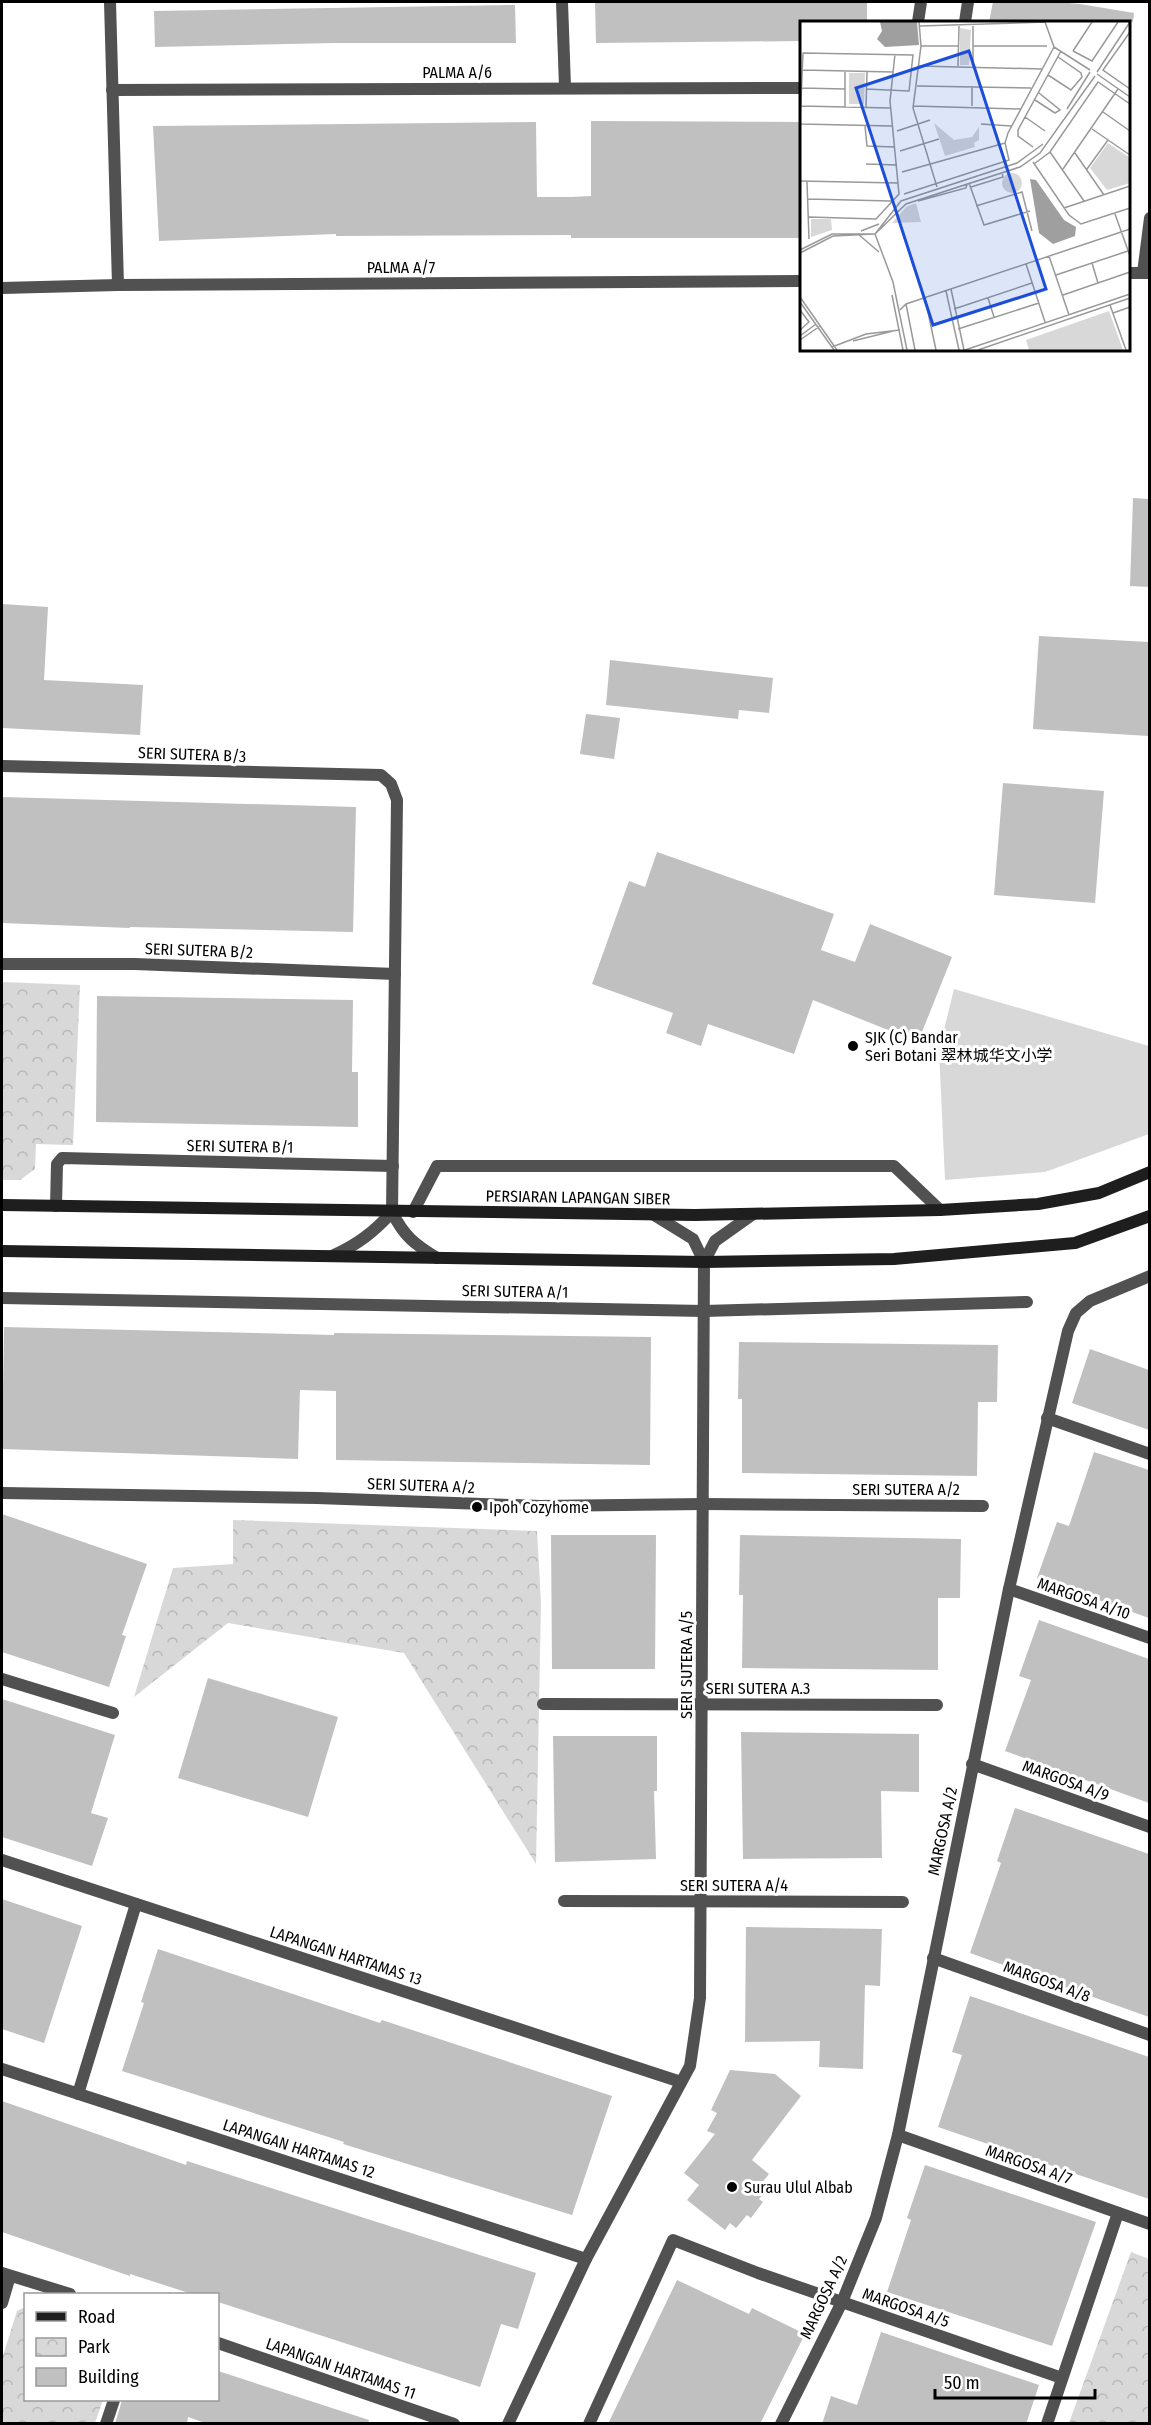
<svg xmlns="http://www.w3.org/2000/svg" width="1151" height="2425" viewBox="0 0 1151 2425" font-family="'Fira Sans Condensed','Noto Sans SC',sans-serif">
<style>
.grass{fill:#d8d8d8}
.park{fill:url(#park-crowns)}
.building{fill:#c0c0c0}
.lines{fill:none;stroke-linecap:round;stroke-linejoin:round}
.street{stroke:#515151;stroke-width:12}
.secondary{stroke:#1e1e1e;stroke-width:12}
.poi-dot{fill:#000;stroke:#fff;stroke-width:2}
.labels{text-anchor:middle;stroke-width:6;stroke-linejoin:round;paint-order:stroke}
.street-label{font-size:16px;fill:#000;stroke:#fff}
.poi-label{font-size:16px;fill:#000;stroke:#fff;text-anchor:start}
.inset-road{fill:none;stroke:#999;stroke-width:1.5}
.view{fill:#1d4ed8;fill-opacity:0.15;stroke:#1d4ed8;stroke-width:3}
.inset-edge{fill:none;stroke:#000;stroke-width:3}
</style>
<defs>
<pattern id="park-crowns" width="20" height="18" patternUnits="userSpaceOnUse" patternTransform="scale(1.5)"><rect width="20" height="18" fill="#d8d8d8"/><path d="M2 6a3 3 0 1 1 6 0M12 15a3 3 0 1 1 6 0" fill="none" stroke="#b8b8b8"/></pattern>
</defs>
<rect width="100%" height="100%" fill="#fff"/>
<path class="grass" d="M954 989 1149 1046V1134L1045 1172 945 1180 939 1050Z"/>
<g class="park">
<path d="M2 982 80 985 73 1145 36 1144 35 1169 20 1180H2Z"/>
<path d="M233 1520 537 1531 541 1602 536 1864 404 1653 228 1623 134 1697 173 1568 233 1564Z"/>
<path d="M1131 2252 1149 2259V2423H1069Z"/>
<path d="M25 2307 26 2400H103L95 2423H2V2359L17 2311Z"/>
</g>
<g class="building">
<path d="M770 2H867V22H801V41L596 43 595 3Z"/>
<path d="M993 2H1057L1080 4 1134 13 1133 22H989Z"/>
<path d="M515 5 516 43H334L155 47 154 11Z"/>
<path d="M591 121 801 122V238H571V235L336 236V234L159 241 153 126 536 122 537 197H571L591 196Z"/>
<path d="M1133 498 1149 499V587L1130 586Z"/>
<path d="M2 604 48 607 44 680 143 685 140 735 2 728Z"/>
<path d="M1039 636 1149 642V736L1033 729Z"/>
<path d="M610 660 773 678 769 713 739 710 738 719 606 705Z"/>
<path d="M586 714 620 718 614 759 580 754Z"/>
<path d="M1003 783 1104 791 1095 903 994 895Z"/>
<path d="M2 797 356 807 353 932 130 927V928L2 923Z"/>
<path d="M657 852 834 914 821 950 855 962 870 924 952 957 918 1042 813 1000 794 1054 708 1024 701 1046 666 1033 673 1013 592 984 629 881 645 887Z"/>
<path d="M97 996 353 1000 352 1072H358V1127L96 1122Z"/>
<path d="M4 1327 334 1335V1333L651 1337 650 1465 336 1460V1391L300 1390 298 1459 2 1449Z"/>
<path d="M739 1342 998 1345 997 1402H978L977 1476 742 1473V1399H738Z"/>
<path d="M1090 1349 1149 1370V1430L1072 1403Z"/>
<path d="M1094 1452 1149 1470V1618L1037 1578 1057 1522 1069 1526Z"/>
<path d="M2 1514 147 1564 122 1635 126 1636 109 1687 2 1652Z"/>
<path d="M551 1535H656L655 1669H552Z"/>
<path d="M740 1535 961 1539 960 1598H938V1670L742 1668 743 1595H739Z"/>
<path d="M1039 1620 1149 1659V1803L1005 1751 1031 1680 1019 1676Z"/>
<path d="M208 1678 338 1717 308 1817 178 1778Z"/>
<path d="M2 1699 115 1735 91 1813 108 1818 92 1866 2 1837Z"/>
<path d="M741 1732 919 1734V1792L881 1791 882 1858 743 1859Z"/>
<path d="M553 1736H657V1791H654L656 1859 555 1862Z"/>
<path d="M1015 1808 1149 1854V2017L970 1953 1001 1863 997 1861Z"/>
<path d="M2 1899 82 1926 44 2043 2 2029Z"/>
<path d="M746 1927 882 1929 880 1986 865 1985 863 2069 819 2067 820 2041 745 2042Z"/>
<path d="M158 1949 380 2023 382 2020 612 2096 572 2215 343 2144 344 2142 122 2071 144 2003 141 2002Z"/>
<path d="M970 1996 1149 2057V2199L938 2127 962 2055 952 2052Z"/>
<path d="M730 2070 775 2074 801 2096 752 2160 769 2174 761 2184 768 2188 759 2199 763 2202 751 2218 747 2215 736 2228 730 2223 725 2230 687 2200 699 2185 684 2173 715 2134 707 2131 717 2113 711 2110Z"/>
<path d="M2 2101 186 2165 187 2161 536 2273 518 2329 501 2324 480 2387 218 2302V2295H195L130 2274V2276L2 2232Z"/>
<path d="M925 2165 1096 2222 1052 2346 887 2292 911 2220 907 2218Z"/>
<path d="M677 2280 749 2314 752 2308 805 2334 760 2424H608Z"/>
<path d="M881 2332 1039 2385 1026 2424H822L831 2396 857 2405Z"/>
<path d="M218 2371 369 2420 368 2424H208L188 2417 187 2424H115L122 2400H218Z"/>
</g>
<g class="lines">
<g class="street">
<path d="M110 2 118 285"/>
<path d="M562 2 565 87"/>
<path d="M918 22 921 2"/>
<path d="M965 22 968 2"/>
<path d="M112 90 802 88"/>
<path d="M1128 273H1148"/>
<path d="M1143 273 1150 218"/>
<path d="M2 288 118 285 802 281"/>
<path d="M2 766 381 775 391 784 397 800 392 1212C404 1236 414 1244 437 1258"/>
<path d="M2 964H135L395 974"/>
<path d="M56 1206 57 1164 62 1158 393 1166"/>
<path d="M413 1212 437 1166H894L940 1210"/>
<path d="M654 1215 693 1239 704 1262"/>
<path d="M332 1256C357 1245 374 1232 392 1212"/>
<path d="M2 1298 704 1311 1027 1302"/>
<path d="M1047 1418 1150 1454"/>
<path d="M2 1493 317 1498 540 1506 703 1504 983 1506"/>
<path d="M1009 1589 1150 1638"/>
<path d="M2 1679 113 1713"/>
<path d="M543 1704 937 1705"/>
<path d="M972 1764 1150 1827"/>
<path d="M2 1860 681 2082"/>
<path d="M564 1901 903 1902"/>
<path d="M933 1958 1150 2035"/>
<path d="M2 2069 586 2259"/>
<path d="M78 2094 136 1904"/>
<path d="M898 2135 1150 2224"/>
<path d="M2 2273 70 2294"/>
<path d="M2 2303 10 2276"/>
<path d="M218 2343 454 2424"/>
<path d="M106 2424 114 2400"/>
<path d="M508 2424 586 2259 690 2066 700 1998 704 1262 715 1241 753 1214"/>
<path d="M589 2424 673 2240 758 2273 1062 2378"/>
<path d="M781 2424 842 2302 876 2218 898 2135 1009 1589 1068 1331 1076 1313 1090 1301 1150 1276"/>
<path d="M1047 2424 1118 2213"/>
</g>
<g class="secondary">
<path d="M2 1205 695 1215 940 1210 1038 1204 1099 1193 1150 1172"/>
<path d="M2 1251 704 1262 894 1259 1075 1243 1150 1216"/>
</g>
</g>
<g class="poi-dot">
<circle cx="853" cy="1046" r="6"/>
<circle cx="477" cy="1507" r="6"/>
<circle cx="732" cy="2187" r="6"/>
</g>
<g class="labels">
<g class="street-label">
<text x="457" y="78">PALMA A/6</text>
<text x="401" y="273">PALMA A/7</text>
<text transform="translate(192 754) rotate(2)" y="6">SERI SUTERA B/3</text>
<text transform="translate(199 950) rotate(2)" y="6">SERI SUTERA B/2</text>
<text transform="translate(240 1146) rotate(1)" y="6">SERI SUTERA B/1</text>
<text transform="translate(578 1197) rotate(1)" y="6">PERSIARAN LAPANGAN SIBER</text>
<text transform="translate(515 1291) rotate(1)" y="6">SERI SUTERA A/1</text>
<text transform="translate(421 1485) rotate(2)" y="6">SERI SUTERA A/2</text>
<text x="906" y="1495">SERI SUTERA A/2</text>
<text transform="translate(1084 1598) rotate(19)" y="6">MARGOSA A/10</text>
<text transform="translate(686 1665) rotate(-90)" y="6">SERI SUTERA A/5</text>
<text x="758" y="1694">SERI SUTERA A.3</text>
<text transform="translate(1066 1780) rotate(20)" y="6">MARGOSA A/9</text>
<text transform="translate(942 1831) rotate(-78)" y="6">MARGOSA A/2</text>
<text x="734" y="1891">SERI SUTERA A/4</text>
<text transform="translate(346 1955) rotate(18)" y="6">LAPANGAN HARTAMAS 13</text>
<text transform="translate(1047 1981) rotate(20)" y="6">MARGOSA A/8</text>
<text transform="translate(299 2148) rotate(18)" y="6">LAPANGAN HARTAMAS 12</text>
<text transform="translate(1029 2164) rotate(19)" y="6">MARGOSA A/7</text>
<text transform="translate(823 2297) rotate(-65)" y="6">MARGOSA A/2</text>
<text transform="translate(906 2307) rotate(19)" y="6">MARGOSA A/5</text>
<text transform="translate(341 2368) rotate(19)" y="6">LAPANGAN HARTAMAS 11</text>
</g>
<g class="poi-label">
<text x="865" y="1043">SJK (C) Bandar<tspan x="865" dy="18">Seri Botani 翠林城华文小学</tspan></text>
<text x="489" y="1513">Ipoh Cozyhome</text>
<text x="744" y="2193">Surau Ulul Albab</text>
</g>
</g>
<g transform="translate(800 21)">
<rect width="330" height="330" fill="#fff"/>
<path d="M116 182 121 201 92 202 106 186ZM309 290 323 329H229L226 319Z" fill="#d8d8d8"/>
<path d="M160 7 171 9 169 44H160ZM49 52H65L64 83H49ZM134 102 154 119 172 116 179 106V119L174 122 175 126 145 135ZM308 122 330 137V162L307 169 290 147ZM202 162a10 10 0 1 1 20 0a10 10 0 1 1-20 0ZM11 198H31L32 209 11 216Z" fill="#d8d8d8"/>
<path d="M80 1H117L119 24 85 26 77 18 82 10ZM230 158 236 159 264 199 276 206 275 215 253 223 239 212Z" fill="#9f9f9f"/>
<path class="inset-road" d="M119 1 121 25 113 87 137 166M119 5 246 1M173 5V45M330 11 303 49 330 68M121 25H159M173 25H247M254 26 290 49M273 30 292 40 318 1M273 30 292 1M119 45 242 48M158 45 159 5M2 49 93 51M297 51 330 1M297 53 330 76M248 54 271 69 282 56 281 52 258 36M117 65 231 67M172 65V85M1 67 45 68M235 79 255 92 260 89 239 72M1 85 90 87M113 85 221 88M45 86V50M66 86 67 51M267 88 290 51M303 91 330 110M225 96 245 110M0 103 3 32 113 34 109 70 66 68M0 103 92 105M181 103 211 105M65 105 67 125 95 126M292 108 330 134M97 110 130 99M233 126 218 115V109L261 30M100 130 139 118M250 131 284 180M275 132 304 174M233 141 269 194 281 203 330 187M66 143 97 144M234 143 250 131 298 61 330 83M263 148 318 68M287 148 308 119M102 151 205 122M0 160 98 162M7 161 9 218M169 162 184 204 230 190M171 166 203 156 202 151M104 173 209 139 205 122 208 112 254 26 245 1M8 178 91 180M118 180 166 167 167 163M176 185 222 171 232 210M264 187 330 165M315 193 330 235M9 196 76 198 99 173 90 80 95 33M61 210 79 203M58 213 79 231M75 213 106 183 220 146 240 132 295 55M75 213 101 180 217 142 243 123M75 213 93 261 107 329M0 229 32 213H75M0 232 33 215 74 213M249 235 269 294M292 242 298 262M226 243 245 301M256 254 328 230M151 268 164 329M146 270 159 329M92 274 103 329M263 274 330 251M0 276 37 329M125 277 136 329M188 277 194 296M0 281 34 329M106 283 115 329M310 284 326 329M154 288 232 262M0 289 9 301 0 309M100 289 106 283 330 208M313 292 330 286M158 308 239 282M0 315 16 303M0 319 20 305M53 320 93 310M32 326 66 313 100 309M165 329 330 273M178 329 330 277"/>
<path class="view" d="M169 30 246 268 133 304 56 67Z"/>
<rect width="330" height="330" class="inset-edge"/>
</g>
<rect width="1151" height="2425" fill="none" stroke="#000000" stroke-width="6"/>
<rect x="24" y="2293" width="195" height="108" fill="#ffffff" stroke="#999999" stroke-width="1.5"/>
<rect x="36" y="2312" width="30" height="9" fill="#1e1e1e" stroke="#999999" stroke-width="1.5"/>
<text x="78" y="2323" font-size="18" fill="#000000">Road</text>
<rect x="36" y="2338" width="30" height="18" fill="url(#park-crowns)" stroke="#999999" stroke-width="1.5"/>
<text x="78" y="2353" font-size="18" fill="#000000">Park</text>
<rect x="36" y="2368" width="30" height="18" fill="#c0c0c0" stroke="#999999" stroke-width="1.5"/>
<text x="78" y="2383" font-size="18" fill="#000000">Building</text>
<path d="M935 2389v9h160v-9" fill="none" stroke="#000000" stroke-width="3"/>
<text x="944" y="2389" font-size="18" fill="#000000" stroke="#ffffff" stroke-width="4.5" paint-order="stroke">50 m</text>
</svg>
